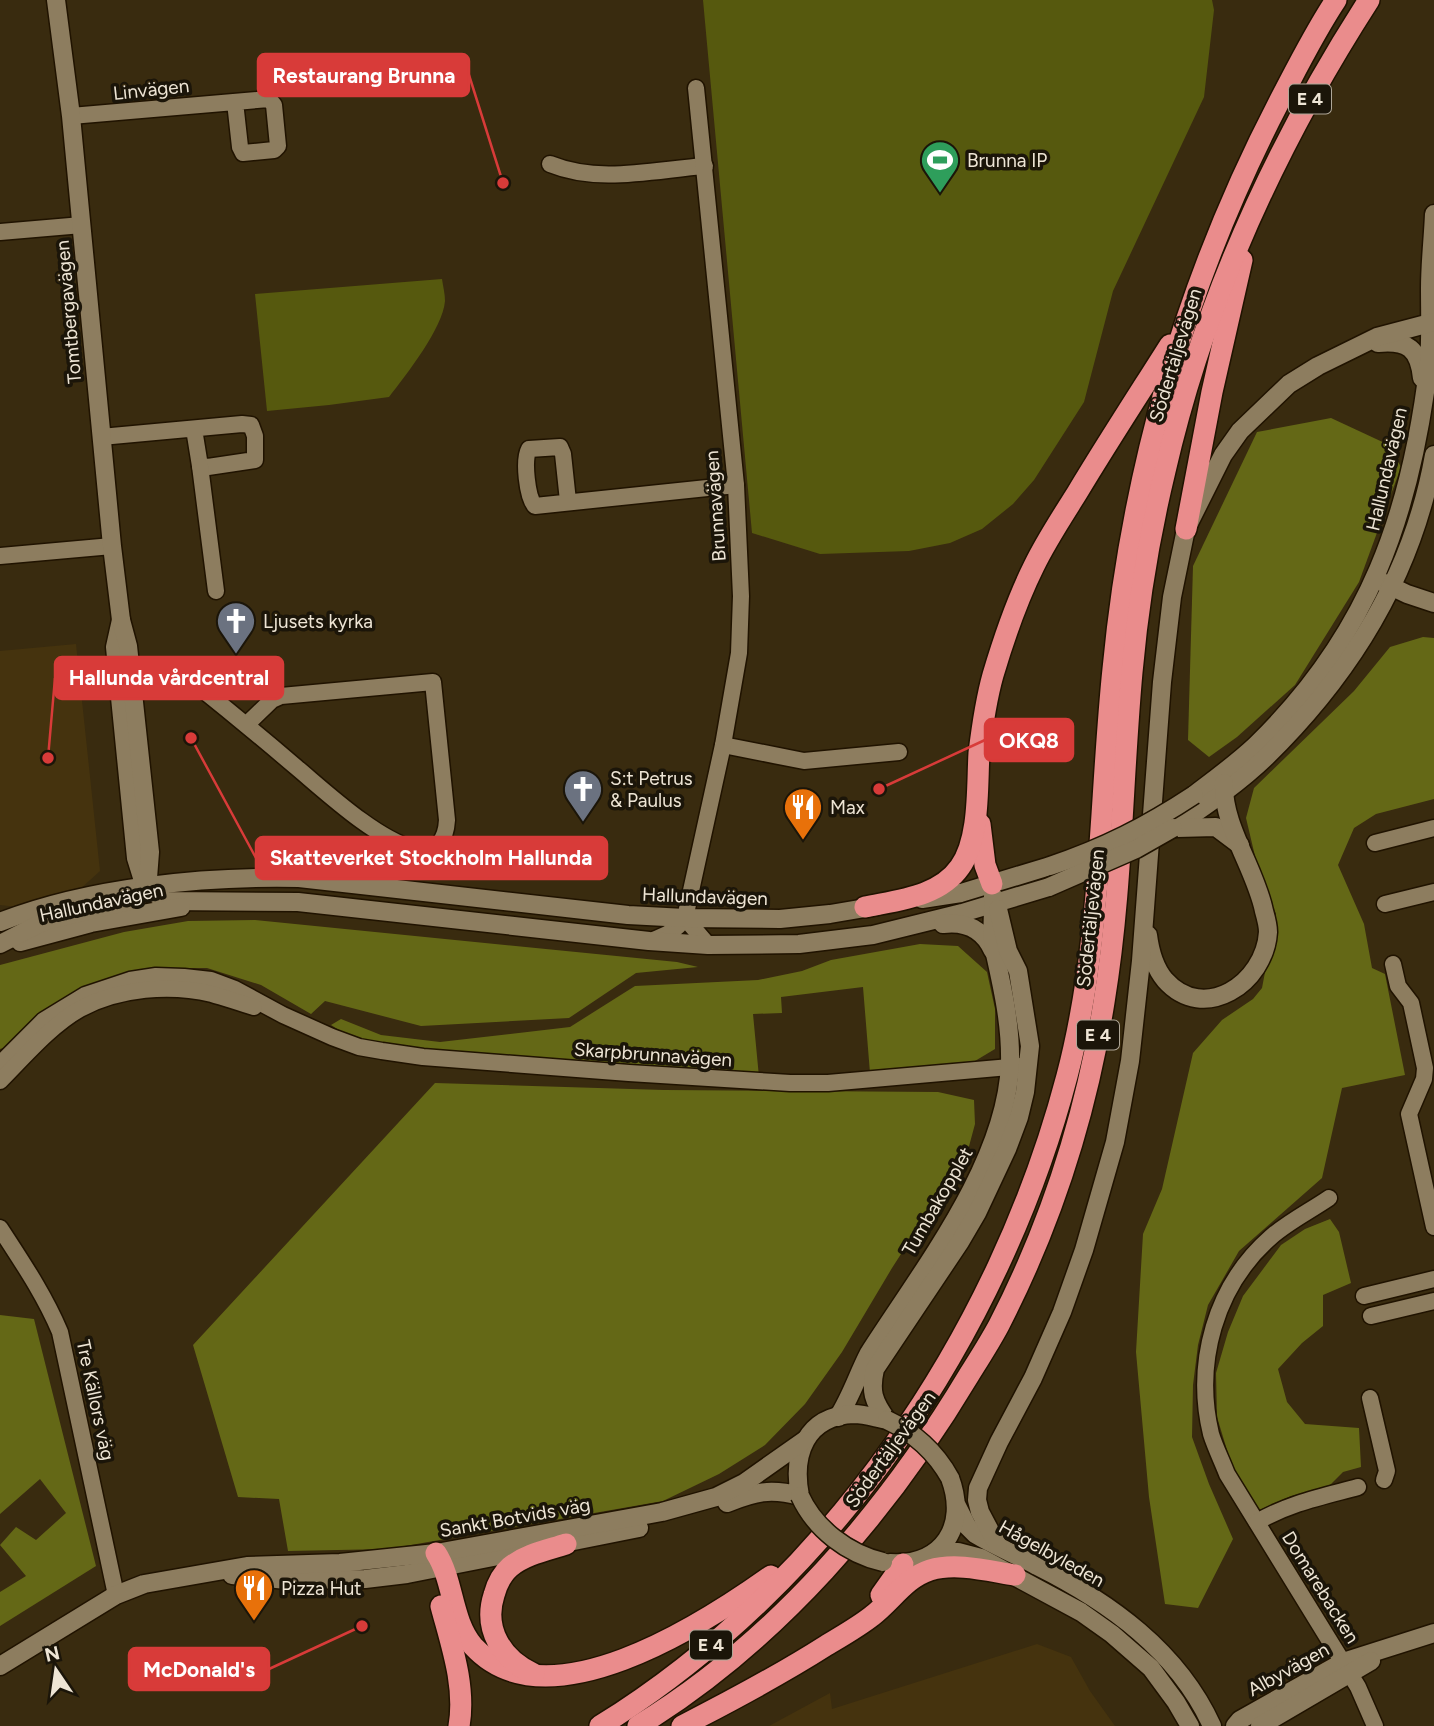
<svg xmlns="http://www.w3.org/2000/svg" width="1434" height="1726" viewBox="0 0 1434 1726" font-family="Figtree,sans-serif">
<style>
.built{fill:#45330e}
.green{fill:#56590e}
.forest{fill:#646816}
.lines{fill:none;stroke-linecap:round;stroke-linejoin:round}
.street-casing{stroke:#201300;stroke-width:19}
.secondary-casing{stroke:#201300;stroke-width:21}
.highway-casing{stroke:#201300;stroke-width:24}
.street{stroke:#8d7d5f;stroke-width:16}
.secondary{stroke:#8d7d5f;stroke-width:18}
.highway{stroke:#ea8c8c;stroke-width:21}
.secondary-bridge-casing{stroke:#201300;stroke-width:21;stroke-linecap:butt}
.secondary-bridge{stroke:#8d7d5f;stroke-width:18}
.labels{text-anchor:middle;stroke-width:7;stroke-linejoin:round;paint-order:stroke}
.shield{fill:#1b1509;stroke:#afa798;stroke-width:2}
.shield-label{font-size:18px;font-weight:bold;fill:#eee5d5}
.street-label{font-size:19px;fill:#eee5d5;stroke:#1b1509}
.poi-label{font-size:19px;fill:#eee5d5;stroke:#1b1509;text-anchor:start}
.leader{fill:none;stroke:#d83b39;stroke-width:2.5}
.callout-dot{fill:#d83b39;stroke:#1b1509;stroke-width:2.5}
.callout{fill:#d83b39;stroke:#d83b39;stroke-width:2.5}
.callout-label{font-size:21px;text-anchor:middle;font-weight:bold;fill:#fff}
</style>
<rect width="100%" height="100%" fill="#392b0f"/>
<g class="built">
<path d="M76 644 100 871 79 890 18 907 0 905V651Z"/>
<path d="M1037 1644 1071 1657 1090 1691 1115 1726H769L830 1693 832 1709Z"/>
</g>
<g class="green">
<path d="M703 0H1212L1214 10 1204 97 1113 291 1084 402 1034 480 1013 504 982 529 950 543 909 551 820 554 752 533Z"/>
<path d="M442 279C443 286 445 294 445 301 443 328 406 375 389 397L329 405 267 411 255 294Z"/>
</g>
<g class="forest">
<path d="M1331 418 1389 445 1401 467 1359 582 1295 685 1237 737 1209 757 1188 740 1193 566 1257 432Z"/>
<path d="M1423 637 1434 638V799L1376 814 1354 828 1338 865 1364 924 1372 968 1385 974 1405 1075 1342 1088 1322 1178 1239 1251 1208 1305 1198 1345 1193 1385 1192 1437 1209 1484 1233 1539 1198 1608 1165 1604 1149 1497 1136 1352 1143 1234 1162 1189 1193 1053 1222 1020 1253 999 1262 988 1276 914 1259 873 1246 818 1254 788 1354 691 1390 647Z"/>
<path d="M255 920 677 962 698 967 636 973 569 1018 421 1026 325 1001 311 1014 261 985 207 968H149L112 978 7 1047 0 1049V965L124 932 188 921Z"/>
<path d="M920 944 958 946 987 972 995 1009V1049L975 1061 870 1073 863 987 781 997 782 1013 753 1014 759 1077 585 1064 361 1044 331 1025 341 1019 381 1035 440 1042 570 1027 635 986 758 980 802 971 831 960Z"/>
<path d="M435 1083 664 1090 938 1092 974 1100 975 1124 968 1150 892 1268 842 1352 805 1404 765 1445 719 1474 663 1501 388 1549 288 1551 279 1499 238 1497 193 1345Z"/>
<path d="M1330 1219 1339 1232 1351 1283 1323 1295V1326L1302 1343 1278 1369 1287 1402 1305 1424 1359 1428 1361 1467 1343 1472 1328 1487 1291 1496 1255 1512 1230 1460 1217 1417 1216 1373 1228 1332 1243 1296 1281 1245 1305 1229Z"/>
<path d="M0 1315 34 1319 96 1566 0 1626V1592L26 1576 0 1545 16 1527 36 1540 66 1513 40 1479 0 1514Z"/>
</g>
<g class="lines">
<g class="street-casing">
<g id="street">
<path d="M71 116 269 99 274 105 278 146 274 150 243 153 240 147 235 102"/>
<path d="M550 164C599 184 653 170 705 166"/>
<path d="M0 232 82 225"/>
<path d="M101 437 242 424 251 425 255 436V460L208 467 200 466 194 429"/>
<path d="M200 466 216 591"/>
<path d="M568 501 563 454 560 447 529 449C523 460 527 497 535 506L736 485"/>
<path d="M0 556 112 546"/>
<path d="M122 684 174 678 193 682C228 710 262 738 296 767 327 793 375 838 414 849 437 855 446 839 447 820L433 682 281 696 272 700 246 725"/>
<path d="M723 745 804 761 899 752"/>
<path d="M1375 843 1434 828"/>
<path d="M1385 904 1434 892"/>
<path d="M685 918 708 945"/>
<path d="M651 941C666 935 676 931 685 918L723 745 739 653 741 596 736 485 696 88"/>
<path d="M1393 964 1398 986 1411 1003 1425 1068 1424 1079 1409 1114 1434 1227"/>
<path d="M0 1064 44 1020 85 995 130 980 156 976 184 977 211 980 235 989 283 1015 332 1037 359 1047 382 1051 423 1057 629 1073 790 1083H828L1021 1066"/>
<path d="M0 1081C24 1057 50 1026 80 1009 119 988 170 984 212 994 226 998 240 1003 254 1007"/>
<path d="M1329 1198C1310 1211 1288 1222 1271 1237 1215 1286 1194 1363 1211 1434 1215 1447 1222 1461 1227 1474L1358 1687 1375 1726"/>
<path d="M0 1228C22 1262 44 1294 60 1332L116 1595"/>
<path d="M1364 1296 1434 1279"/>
<path d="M1371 1316 1434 1301"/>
<path d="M1370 1398 1387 1471 1384 1480"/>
<path d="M1257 1522C1290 1503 1321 1497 1358 1487"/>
</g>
</g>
<g class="secondary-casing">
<g id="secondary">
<path d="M1378 343C1408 340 1419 349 1422 378"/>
<path d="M1382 582 1407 594 1434 603"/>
<path d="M121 620 115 647 136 858 145 887 166 901 298 902 649 941 708 945 799 944 873 935 962 913 1049 887"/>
<path d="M1194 795C1215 779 1237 763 1256 745 1369 635 1411 515 1429 362 1431 338 1430 313 1430 288 1430 263 1433 238 1434 214"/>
<path d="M1173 828C1205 806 1238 784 1266 757 1352 673 1413 573 1434 455"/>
<path d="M1177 828 1216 827 1240 845"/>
<path d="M922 899 961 893 1050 866"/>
<path d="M0 922C89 887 204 876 299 878L628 915 685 918 780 919 830 914 877 906"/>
<path d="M943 924C966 921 984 930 993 951"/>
<path d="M1148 935C1150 951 1154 967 1165 980 1204 1024 1265 983 1268 932 1268 925 1266 918 1264 911 1256 870 1222 825 1224 783"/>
<path d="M20 942 91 923 181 907"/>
<path d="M0 944 45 921 134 900 140 895 148 878 150 852 128 646 121 620 112 546 71 116 56 0"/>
<path d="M838 1417C851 1397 858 1374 869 1353 922 1270 1006 1164 1010 1064 1011 1026 1003 990 995 954 990 934 994 915 993 896"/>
<path d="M887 1420C873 1401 870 1391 875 1369L960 1242 977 1213 1007 1149 1019 1117 1025 1092 1030 1046 1018 971 1008 951 998 909"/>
<path d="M727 1503C755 1492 770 1488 800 1496 792 1455 805 1416 854 1414 865 1414 876 1418 887 1420"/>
<path d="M957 1506 967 1526 975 1534C995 1546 1017 1555 1037 1566 1109 1602 1178 1651 1212 1726"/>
<path d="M998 1546 980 1512 977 1500 978 1488 999 1442 1033 1378 1062 1312 1084 1250 1115 1142 1130 1061 1141 961 1162 682 1172 597 1186 529 1223 455 1240 431 1289 384 1318 366 1377 337 1434 322"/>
<path d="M935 1552H958L981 1558 1081 1612 1112 1634 1151 1668 1176 1702 1190 1726"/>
<path d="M890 1563C943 1566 968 1526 950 1478"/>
<path d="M232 1575 287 1580 365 1579 407 1574 639 1528"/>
<path d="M0 1666 116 1595 144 1584 247 1566 340 1563 436 1553 662 1512 716 1497 744 1483 805 1440"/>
<path d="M1235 1726 1240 1720 1343 1662 1434 1633"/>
<path d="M1260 1726 1371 1661"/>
</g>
</g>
<g class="highway-casing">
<g id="highway">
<path d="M1186 529 1212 392 1242 260"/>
<path d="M980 824 985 865 992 884"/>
<path d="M865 907C898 900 939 897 960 867 980 839 977 786 979 753 982 728 986 700 993 675 1004 638 1017 600 1034 566 1046 541 1062 517 1077 493 1107 443 1139 394 1170 345"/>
<path d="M436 1553C454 1581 451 1620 473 1646 546 1726 702 1625 771 1576"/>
<path d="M881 1595 903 1564"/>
<path d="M441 1606C451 1644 466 1686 459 1726"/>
<path d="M534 1674C502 1660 483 1629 494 1595 497 1584 502 1574 510 1567 526 1554 548 1550 566 1544"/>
<path d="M600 1726C830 1584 999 1335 1067 1076 1102 943 1099 805 1113 669 1132 470 1186 281 1279 102 1297 68 1314 33 1336 0"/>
<path d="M638 1726C776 1642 887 1512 969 1375 979 1359 990 1342 999 1325 1051 1224 1086 1115 1104 1002 1122 893 1122 782 1132 672 1138 605 1149 537 1165 471 1204 301 1275 146 1369 0"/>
<path d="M682 1726C731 1701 780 1675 827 1645 842 1636 858 1627 872 1616 892 1601 905 1578 930 1570 956 1562 989 1571 1015 1575"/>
</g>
</g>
<use href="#street" class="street"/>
<use href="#secondary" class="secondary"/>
<use href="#highway" class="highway"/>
<g class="secondary-bridge-casing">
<g id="secondary-bridge">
<path d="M1050 866C1104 848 1147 826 1194 795"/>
<path d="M1049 887 1136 849 1173 828"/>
<path d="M887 1420C915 1433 935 1451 950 1478"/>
<path d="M800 1496C815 1529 848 1554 883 1562"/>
</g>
</g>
<use href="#secondary-bridge" class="secondary-bridge"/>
</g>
<defs>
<g id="stadium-pin" transform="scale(2.0125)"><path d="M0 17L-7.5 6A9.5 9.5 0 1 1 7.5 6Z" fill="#2e9e5b" stroke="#1b1509"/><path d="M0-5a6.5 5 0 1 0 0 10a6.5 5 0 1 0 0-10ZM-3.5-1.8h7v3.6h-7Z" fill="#fff"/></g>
<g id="church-pin" transform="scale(2.0125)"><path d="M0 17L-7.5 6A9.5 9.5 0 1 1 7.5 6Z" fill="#6b7280" stroke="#1b1509"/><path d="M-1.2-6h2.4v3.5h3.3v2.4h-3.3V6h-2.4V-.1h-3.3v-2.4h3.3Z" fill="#fff"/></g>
<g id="restaurant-pin" transform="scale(2.0125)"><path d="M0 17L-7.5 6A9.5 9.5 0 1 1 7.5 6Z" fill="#e8710a" stroke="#1b1509"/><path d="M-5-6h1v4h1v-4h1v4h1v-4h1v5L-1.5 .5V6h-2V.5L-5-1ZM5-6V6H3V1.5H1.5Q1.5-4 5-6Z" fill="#fff"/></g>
</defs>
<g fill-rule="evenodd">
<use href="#stadium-pin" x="940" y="160"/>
<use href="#church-pin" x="236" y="621"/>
<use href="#church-pin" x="583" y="789"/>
<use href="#restaurant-pin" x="803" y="807"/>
<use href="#restaurant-pin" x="254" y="1588"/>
</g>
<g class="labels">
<g class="shield">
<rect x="1289" y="84.5" width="42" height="29" rx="5"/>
<rect x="1077" y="1020.5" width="42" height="29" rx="5"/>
<rect x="690" y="1630.5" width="42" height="29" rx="5"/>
</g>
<g class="shield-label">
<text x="1310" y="105">E 4</text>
<text x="1098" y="1041">E 4</text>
<text x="711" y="1651">E 4</text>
</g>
<g class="street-label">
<text transform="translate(151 89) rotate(-6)" y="7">Linvägen</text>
<text transform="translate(68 312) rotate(-95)" y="7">Tomtbergavägen</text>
<text transform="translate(1175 355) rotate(-73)" y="7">Södertäljevägen</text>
<text transform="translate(1386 469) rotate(-77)" y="7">Hallundavägen</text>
<text transform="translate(715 506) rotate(-94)" y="7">Brunnavägen</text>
<text transform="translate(705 896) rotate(2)" y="7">Hallundavägen</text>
<text transform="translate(101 902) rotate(-12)" y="7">Hallundavägen</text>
<text transform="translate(1090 918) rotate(-84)" y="7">Södertäljevägen</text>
<text transform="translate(653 1054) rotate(4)" y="7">Skarpbrunnavägen</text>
<text transform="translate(937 1201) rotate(-60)" y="7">Tumbakopplet</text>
<text transform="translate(96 1400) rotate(78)" y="7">Tre Källors väg</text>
<text transform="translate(890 1449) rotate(-54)" y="7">Södertäljevägen</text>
<text transform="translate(515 1517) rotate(-10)" y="7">Sankt Botvids väg</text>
<text transform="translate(1052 1553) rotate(29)" y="7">Hågelbyleden</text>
<text transform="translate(1321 1587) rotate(58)" y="7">Domarebacken</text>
<text transform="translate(1288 1669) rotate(-29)" y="7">Albyvägen</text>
</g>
<g class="poi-label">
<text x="967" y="167">Brunna IP</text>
<text x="263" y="628">Ljusets kyrka</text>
<text x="610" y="785">S:t Petrus<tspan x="610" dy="22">&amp; Paulus</tspan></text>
<text x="830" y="814">Max</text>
<text x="281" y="1595">Pizza Hut</text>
</g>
</g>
<path class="leader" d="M503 183L469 75M48 758L55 678M879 789L985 740M191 738L256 858M362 1626L269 1669"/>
<g class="callout-dot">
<circle cx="503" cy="183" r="7"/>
<circle cx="48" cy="758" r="7"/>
<circle cx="879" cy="789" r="7"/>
<circle cx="191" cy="738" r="7"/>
<circle cx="362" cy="1626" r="7"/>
</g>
<g class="callout">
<rect x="258" y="54" width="211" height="42" rx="7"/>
<rect x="55" y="657" width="228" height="42" rx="7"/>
<rect x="985" y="719" width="88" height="42" rx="7"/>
<rect x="256" y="837" width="351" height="42" rx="7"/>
<rect x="129" y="1648" width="140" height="42" rx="7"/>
</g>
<g class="callout-label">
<text x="364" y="83">Restaurang Brunna</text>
<text x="169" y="685">Hallunda vårdcentral</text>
<text x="1029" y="748">OKQ8</text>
<text x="431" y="865">Skatteverket Stockholm Hallunda</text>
<text x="199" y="1677">McDonald's</text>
</g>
<g transform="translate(56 1670) rotate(347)" stroke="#1b1509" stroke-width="5" paint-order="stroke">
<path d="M0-5L12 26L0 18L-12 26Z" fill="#eee5d5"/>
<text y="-10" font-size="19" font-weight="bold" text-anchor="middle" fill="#eee5d5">N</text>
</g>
</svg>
